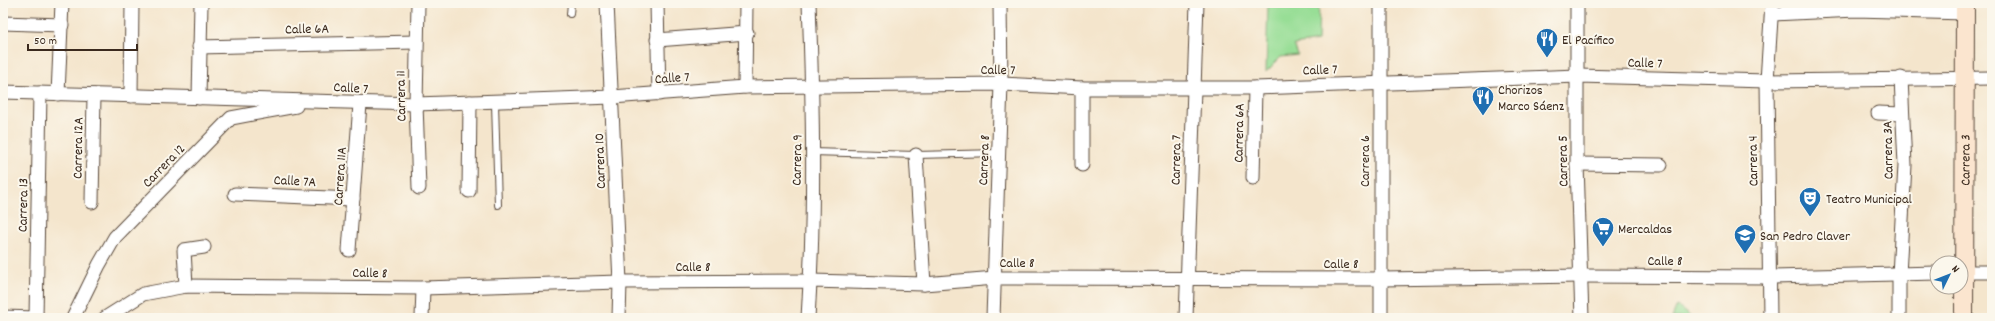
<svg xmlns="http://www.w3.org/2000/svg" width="1995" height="321" viewBox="0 0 1995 321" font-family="Dekko,sans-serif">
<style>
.green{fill:#98de96;stroke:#6a845a}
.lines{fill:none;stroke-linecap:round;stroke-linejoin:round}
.lane-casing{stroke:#574638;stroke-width:8}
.street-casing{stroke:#574638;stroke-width:15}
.secondary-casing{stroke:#574638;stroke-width:20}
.lane{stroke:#fff;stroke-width:6}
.street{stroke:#fff;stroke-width:13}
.secondary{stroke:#fbe5cf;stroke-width:18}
.labels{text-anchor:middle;stroke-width:4;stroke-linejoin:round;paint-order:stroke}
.street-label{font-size:14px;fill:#3b2a1e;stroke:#fbf7ec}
.poi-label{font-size:14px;fill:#3b2a1e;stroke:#fbf7ec;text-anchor:start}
</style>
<rect width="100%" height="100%" fill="#fbf7ec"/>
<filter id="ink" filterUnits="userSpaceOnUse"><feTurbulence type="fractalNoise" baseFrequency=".025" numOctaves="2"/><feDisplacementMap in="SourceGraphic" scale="8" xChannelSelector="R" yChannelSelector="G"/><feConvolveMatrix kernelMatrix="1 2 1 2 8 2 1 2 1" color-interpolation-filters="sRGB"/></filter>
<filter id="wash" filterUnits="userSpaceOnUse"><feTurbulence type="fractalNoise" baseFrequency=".012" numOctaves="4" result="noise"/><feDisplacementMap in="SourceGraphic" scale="16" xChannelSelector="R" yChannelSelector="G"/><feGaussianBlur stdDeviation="0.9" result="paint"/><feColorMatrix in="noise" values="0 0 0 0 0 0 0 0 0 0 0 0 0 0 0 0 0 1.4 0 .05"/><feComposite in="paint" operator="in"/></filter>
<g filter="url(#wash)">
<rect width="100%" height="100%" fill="#f4e5cc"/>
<g class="green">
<path d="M1268 3H1319L1318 41 1294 45 1298 55 1281 57 1266 72Z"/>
<path d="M1677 306 1692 318H1672Z"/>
</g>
</g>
<g filter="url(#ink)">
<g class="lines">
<g class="lane-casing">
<g id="lane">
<path d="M570 14 571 3"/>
<path d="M495 103 498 205"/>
<path d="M812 152 916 155 999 153"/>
</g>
</g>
<g class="street-casing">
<g id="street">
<path d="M418 3 416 104 419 188"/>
<path d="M607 3 620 282 619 318"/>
<path d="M657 3 659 94"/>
<path d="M1381 3V318"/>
<path d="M1577 3V164L1582 318"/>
<path d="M1772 14 1856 10 1965 13"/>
<path d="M3 23 62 25"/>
<path d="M657 40 747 33"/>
<path d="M199 47 416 42"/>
<path d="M745 87 746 3"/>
<path d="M3 92 416 104 612 97 745 87 1001 84 1082 88H1255L1578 76 1767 81 1992 78"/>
<path d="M58 94 62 3"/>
<path d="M131 96 132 3"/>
<path d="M199 98 201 3"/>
<path d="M1878 113 1902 114"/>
<path d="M916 155 924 284"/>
<path d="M1577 164 1661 165"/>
<path d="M1082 165V88"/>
<path d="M1253 178 1255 88"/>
<path d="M469 191 470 102"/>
<path d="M235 194 353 199"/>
<path d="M92 202 94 95"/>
<path d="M349 250 360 104"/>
<path d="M1961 272H1992"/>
<path d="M186 286 184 250 204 247"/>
<path d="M3 317 36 318 40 93"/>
<path d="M73 318 99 265 115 237 231 118 296 106"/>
<path d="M105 318 143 294 186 286 423 288 620 282 811 281 924 284 995 278 1381 279 1581 276 1770 277 1937 273"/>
<path d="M422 318 423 288"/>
<path d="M808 318C815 213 813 108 809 3"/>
<path d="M993 318 1001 84 1000 3"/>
<path d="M1186 318 1197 3"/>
<path d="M1770 318 1767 81 1772 3"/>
<path d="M1899 318V275L1905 165 1901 78"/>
</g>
</g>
<g class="secondary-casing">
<g id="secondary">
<path id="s1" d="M1964 318 1965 3"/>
</g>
</g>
<use href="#lane" class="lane"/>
<use href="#street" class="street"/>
<use href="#secondary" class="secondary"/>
</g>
</g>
<defs>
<g id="restaurant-pin" transform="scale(1.15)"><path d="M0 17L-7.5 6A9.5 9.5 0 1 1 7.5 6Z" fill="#1f6fb2" stroke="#fbf7ec"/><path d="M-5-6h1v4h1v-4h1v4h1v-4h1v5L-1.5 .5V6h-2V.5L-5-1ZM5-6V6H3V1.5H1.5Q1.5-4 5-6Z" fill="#fff"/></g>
<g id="theatre-pin" transform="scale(1.15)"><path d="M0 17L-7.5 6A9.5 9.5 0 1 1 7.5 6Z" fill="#1f6fb2" stroke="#fbf7ec"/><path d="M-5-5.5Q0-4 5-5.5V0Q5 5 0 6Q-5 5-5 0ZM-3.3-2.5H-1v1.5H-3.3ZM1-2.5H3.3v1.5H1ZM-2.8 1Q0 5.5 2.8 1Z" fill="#fff"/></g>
<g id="supermarket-pin" transform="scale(1.15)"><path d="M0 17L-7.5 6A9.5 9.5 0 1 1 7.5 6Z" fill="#1f6fb2" stroke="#fbf7ec"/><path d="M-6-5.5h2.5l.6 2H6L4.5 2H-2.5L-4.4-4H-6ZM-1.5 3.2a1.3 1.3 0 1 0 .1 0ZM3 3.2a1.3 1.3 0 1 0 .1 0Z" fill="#fff"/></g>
<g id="school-pin" transform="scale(1.15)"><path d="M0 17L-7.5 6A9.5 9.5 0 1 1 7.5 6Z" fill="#1f6fb2" stroke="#fbf7ec"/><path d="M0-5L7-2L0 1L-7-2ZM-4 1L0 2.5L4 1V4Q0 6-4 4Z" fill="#fff"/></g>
</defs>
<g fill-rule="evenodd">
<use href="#restaurant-pin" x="1547" y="39"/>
<use href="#restaurant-pin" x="1483" y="97"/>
<use href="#theatre-pin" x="1810" y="198"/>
<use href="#supermarket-pin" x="1603" y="228"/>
<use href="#school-pin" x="1745" y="235"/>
</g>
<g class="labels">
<g class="street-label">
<text transform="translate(307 28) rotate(-1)" y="5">Calle 6A</text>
<text transform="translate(1645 62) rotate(2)" y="5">Calle 7</text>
<text transform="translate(998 69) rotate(1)" y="5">Calle 7</text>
<text transform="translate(1320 69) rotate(-2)" y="5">Calle 7</text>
<text transform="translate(672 77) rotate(-4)" y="5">Calle 7</text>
<text transform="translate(351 87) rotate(3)" y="5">Calle 7</text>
<text transform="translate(400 96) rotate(-91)" y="5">Carrera 11</text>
<text transform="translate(1238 133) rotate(-89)" y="5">Carrera 6A</text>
<text transform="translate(77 148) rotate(-89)" y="5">Carrera 12A</text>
<text transform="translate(1887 150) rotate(-91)" y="5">Carrera 3A</text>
<text transform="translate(796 160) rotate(-89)" y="5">Carrera 9</text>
<text transform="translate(983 160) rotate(-88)" y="5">Carrera 8</text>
<text transform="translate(1175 160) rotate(-89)" y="5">Carrera 7</text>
<text dy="5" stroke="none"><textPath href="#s1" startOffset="158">Carrera 3</textPath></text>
<text transform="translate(599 161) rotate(-92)" y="5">Carrera 10</text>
<text transform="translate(1364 161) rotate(-90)" y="5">Carrera 6</text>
<text transform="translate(1562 161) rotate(-91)" y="5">Carrera 5</text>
<text transform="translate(1752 161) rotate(-91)" y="5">Carrera 4</text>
<text transform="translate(163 165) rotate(-46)" y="5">Carrera 12</text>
<text transform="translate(339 176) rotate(-86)" y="5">Carrera 11A</text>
<text transform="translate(295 180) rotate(3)" y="5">Calle 7A</text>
<text transform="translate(22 205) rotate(-89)" y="5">Carrera 13</text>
<text x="1665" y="265">Calle 8</text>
<text x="1017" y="267">Calle 8</text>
<text x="1341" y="268">Calle 8</text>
<text x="693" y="271">Calle 8</text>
<text transform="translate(370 272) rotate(1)" y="5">Calle 8</text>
</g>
<g class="poi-label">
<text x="1562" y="44">El Pacífico</text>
<text x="1498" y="94">Chorizos<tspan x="1498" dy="16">Marco Sáenz</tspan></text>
<text x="1826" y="203">Teatro Municipal</text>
<text x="1618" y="233">Mercaldas</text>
<text x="1760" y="240">San Pedro Claver</text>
</g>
</g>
<rect width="1995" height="321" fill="none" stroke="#fbf7ec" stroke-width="16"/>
<g transform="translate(1949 275) rotate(47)"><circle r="19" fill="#fbf7ec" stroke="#aea59a"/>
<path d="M0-3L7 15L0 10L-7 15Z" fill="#1f6fb2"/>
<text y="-6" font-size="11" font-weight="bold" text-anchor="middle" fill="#3b2a1e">N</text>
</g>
<path d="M28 44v6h109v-6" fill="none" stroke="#3b2a1e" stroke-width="2"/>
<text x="34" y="44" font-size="12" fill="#3b2a1e" stroke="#fbf7ec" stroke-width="3" paint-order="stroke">50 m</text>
</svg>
